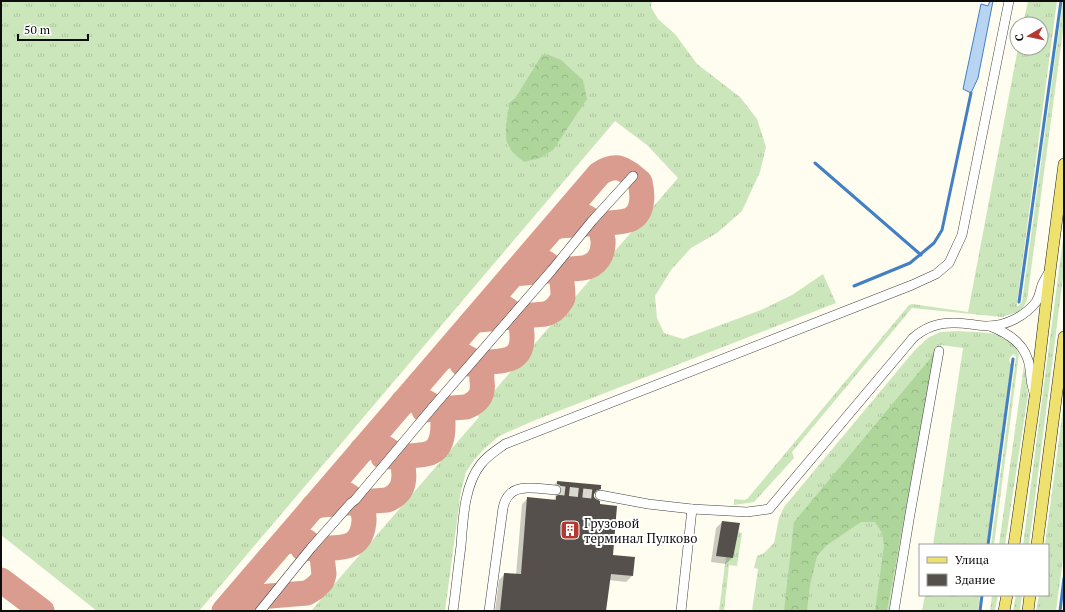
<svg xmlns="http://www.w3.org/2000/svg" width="1065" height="612" viewBox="0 0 1065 612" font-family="'PT Serif',serif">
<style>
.grass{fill:url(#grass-tufts);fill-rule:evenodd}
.forest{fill:url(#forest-crowns)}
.water{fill:#b7d4f2;stroke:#437fc4}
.shadow{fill:#0003}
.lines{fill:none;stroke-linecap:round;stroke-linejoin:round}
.stream{stroke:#437fc4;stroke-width:3}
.taxiway{stroke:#d99c8f;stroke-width:25}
.building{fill:#55504b}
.minor-tunnel{stroke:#dad9cd;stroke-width:9;stroke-dasharray:9 4.5;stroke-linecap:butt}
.minor-casing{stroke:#404040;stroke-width:10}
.major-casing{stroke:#1e1e1e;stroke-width:12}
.minor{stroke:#fff;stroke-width:9}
.major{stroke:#efe16e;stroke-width:11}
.labels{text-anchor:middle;stroke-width:4;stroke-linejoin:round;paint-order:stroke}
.poi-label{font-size:13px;fill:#0d0d0d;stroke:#fff;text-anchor:start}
</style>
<defs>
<pattern id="grass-tufts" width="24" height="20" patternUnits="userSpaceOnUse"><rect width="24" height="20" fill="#cce6bb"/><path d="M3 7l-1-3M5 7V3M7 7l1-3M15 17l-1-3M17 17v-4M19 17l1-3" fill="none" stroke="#aec4a0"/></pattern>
<pattern id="forest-crowns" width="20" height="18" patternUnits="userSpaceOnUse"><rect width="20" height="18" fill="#aed69b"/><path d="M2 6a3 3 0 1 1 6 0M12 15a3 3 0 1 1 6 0" fill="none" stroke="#94b684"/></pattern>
</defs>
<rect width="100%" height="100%" fill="#fefdef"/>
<g class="grass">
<path d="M1 1H652L651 7 658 19 675 34 697 64 740 97 757 119 766 147 760 172 742 211 717 233 691 248 671 270 655 296 657 318 664 333 683 339 761 310 792 295 823 274 836 303 533 421 499 436 485 448 474 460 466 472 461 491 445 611H311L479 417 475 413 678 178 647 145 615 121 199 611H97L1 535ZM516 97 515 154 508 146 506 136 509 103Z"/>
<path d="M1028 1H1057L1017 303V306H1019L1022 302 1063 1 1064 23 1027 300 1023 308 1018 312 1002 317 912 308 792 452 794 458 754 502 734 505V499L745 500 748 498 909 305 912 304 968 312 1018 48H1041V24H1023Z"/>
<path d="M1064 231V270L1029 545H1023Z"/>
<path d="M958 331C969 332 997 332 1005 337 1011 342 1016 348 1019 354L994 545H991L1016 357 1014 354 1011 356 1009 360 1011 365 987 545H933L963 348 941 345 891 611H752L758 569 754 568 757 556 764 553 774 543 779 518 784 507 914 351 928 338 940 332Z"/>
<path d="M1024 365 1028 394 1005 545H999Z"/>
<path d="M1064 401V552L1056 611H1036L1039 595H1048V545H1045Z"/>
<path d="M738 532 742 533 737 566 729 565 724 611H719L726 557 733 558Z"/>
<path d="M925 595H980L978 611H922Z"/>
<path d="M992 595H998L995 611H990Z"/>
<path d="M1016 595H1022L1020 611H1013Z"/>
</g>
<g class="forest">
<path d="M542 55H549L561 60 583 80 587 99 553 150 540 158 524 162C518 157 511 152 508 145 503 135 508 115 509 103L516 97Z"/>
<path d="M934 354 887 611H875L884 545 882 533 875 522H861L827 545 817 556 810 585 807 611H784L794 522Z"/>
</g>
<path class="water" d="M990 1H993L978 78 971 93 963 89 981 4 988 6Z"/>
<g class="shadow">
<path d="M557 482 600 489 593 495 612 556 632 576 626 582 609 580 605 611H495L499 580 505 574 516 575 522 504 528 498 553 500 556 497 551 488Z"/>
<path d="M722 522 732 558 726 564 711 562 716 528Z"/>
</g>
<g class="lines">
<g class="stream">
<path d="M815 163 921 255"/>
<path d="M854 286 910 263 934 243 942 230 971 93"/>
<path d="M1019 302 1061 1"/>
<path d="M988 545 1013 359"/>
<path d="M980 611 982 595"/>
<path d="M1060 611 1064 578"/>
</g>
<g class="taxiway">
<path d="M513 274 583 268C597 266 604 254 603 240 602 236 602 232 600 228 596 222 589 219 582 215"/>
<path d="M472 322 478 320 545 314C554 312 558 306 563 298 563 278 562 273 544 262"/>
<path d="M462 364C472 364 481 363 490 362 510 361 523 358 522 335 521 318 518 317 505 308"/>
<path d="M424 410 466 407C479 402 484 394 482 381 482 376 482 372 480 367 467 356 459 350 442 358"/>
<path d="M383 457C395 456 419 457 430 453 442 448 443 435 443 424 443 421 443 417 442 415 440 412 437 410 435 408 424 399 417 398 403 402"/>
<path d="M313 507 321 505 387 500C405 493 406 478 402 461 387 448 382 441 362 450"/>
<path d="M303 549C311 548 319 548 328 548 349 548 362 545 364 521 365 509 356 500 346 494"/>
<path d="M1 580 42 611"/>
<path d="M234 600 270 596 307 593 315 588 322 581 324 574 322 556 315 548 306 541 296 539 283 543"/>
<path d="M224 611 599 174C617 162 625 169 640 182 643 195 644 214 629 220 620 223 609 223 600 223 587 224 573 225 559 226L552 229"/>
</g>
</g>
<g class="building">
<path d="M557 481 601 485V489L596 491 594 494V497L596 499 600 501V504L617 506 613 555 635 557 633 576 611 574 606 611H500L504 573 521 574 527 497 556 500V496L561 494 562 490 560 485 557 484Z"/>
<path d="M722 521 740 523 733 558 716 556Z"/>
</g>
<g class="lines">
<path class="minor-tunnel" d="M556 490 600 495"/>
<g class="minor-casing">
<g id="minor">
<path d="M990 326C1010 334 1027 345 1030 369 1031 372 1030 375 1031 378 1031 383 1033 388 1034 393"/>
<path d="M600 495 648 504 692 509 747 512 769 509 913 338C923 329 937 323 952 323 964 322 976 326 988 326 1006 326 1025 316 1036 302 1040 296 1040 291 1042 285 1044 281 1046 277 1048 274"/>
<path d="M260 611 311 548 351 503 355 500 433 407 552 270 592 221 633 176"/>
<path d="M453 611C456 589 458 568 461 546 463 520 464 485 481 464 488 455 497 450 505 444L912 285 936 274 949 263 962 235 1009 1"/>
<path d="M489 611 503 508C504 503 506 498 510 494 519 484 543 489 556 490"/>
<path d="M681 611 692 509"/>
<path d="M894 611 910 514 939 351"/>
</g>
</g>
<g class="major-casing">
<g id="major">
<path d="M1014 545 1035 397 1050 271 1064 164"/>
<path d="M1037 545 1064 337"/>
<path d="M1004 611 1007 595"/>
<path d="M1028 611 1030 595"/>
</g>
</g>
<use href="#minor" class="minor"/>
<use href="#major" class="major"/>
</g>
<defs>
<g id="building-square" transform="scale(1)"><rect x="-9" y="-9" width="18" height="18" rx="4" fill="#b43a2f" stroke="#fff"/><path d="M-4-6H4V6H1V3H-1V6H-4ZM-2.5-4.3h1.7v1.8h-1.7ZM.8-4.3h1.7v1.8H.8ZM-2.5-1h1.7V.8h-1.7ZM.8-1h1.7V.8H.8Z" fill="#fff"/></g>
</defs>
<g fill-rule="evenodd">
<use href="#building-square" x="570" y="530"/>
</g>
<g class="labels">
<g class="poi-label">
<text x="584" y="528">Грузовой<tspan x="584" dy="15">терминал Пулково</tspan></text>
</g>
</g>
<rect width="1065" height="612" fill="none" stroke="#0d0d0d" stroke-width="4"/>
<rect x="919" y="544" width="130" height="52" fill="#ffffff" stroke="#9e9e9e"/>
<rect x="927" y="557" width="20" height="6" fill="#efe16e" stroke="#9e9e9e"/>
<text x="955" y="564" font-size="12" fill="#0d0d0d">Улица</text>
<rect x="927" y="574" width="20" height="12" fill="#55504b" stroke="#9e9e9e"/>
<text x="955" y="584" font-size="12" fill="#0d0d0d">Здание</text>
<g transform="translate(1029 36) rotate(261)"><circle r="19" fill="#ffffff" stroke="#9e9e9e"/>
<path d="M0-3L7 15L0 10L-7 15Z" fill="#b43a2f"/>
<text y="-6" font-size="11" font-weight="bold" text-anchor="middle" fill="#0d0d0d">С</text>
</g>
<path d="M18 34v6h70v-6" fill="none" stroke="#0d0d0d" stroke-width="2"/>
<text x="24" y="34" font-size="12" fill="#0d0d0d" stroke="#ffffff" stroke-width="3" paint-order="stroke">50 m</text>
</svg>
